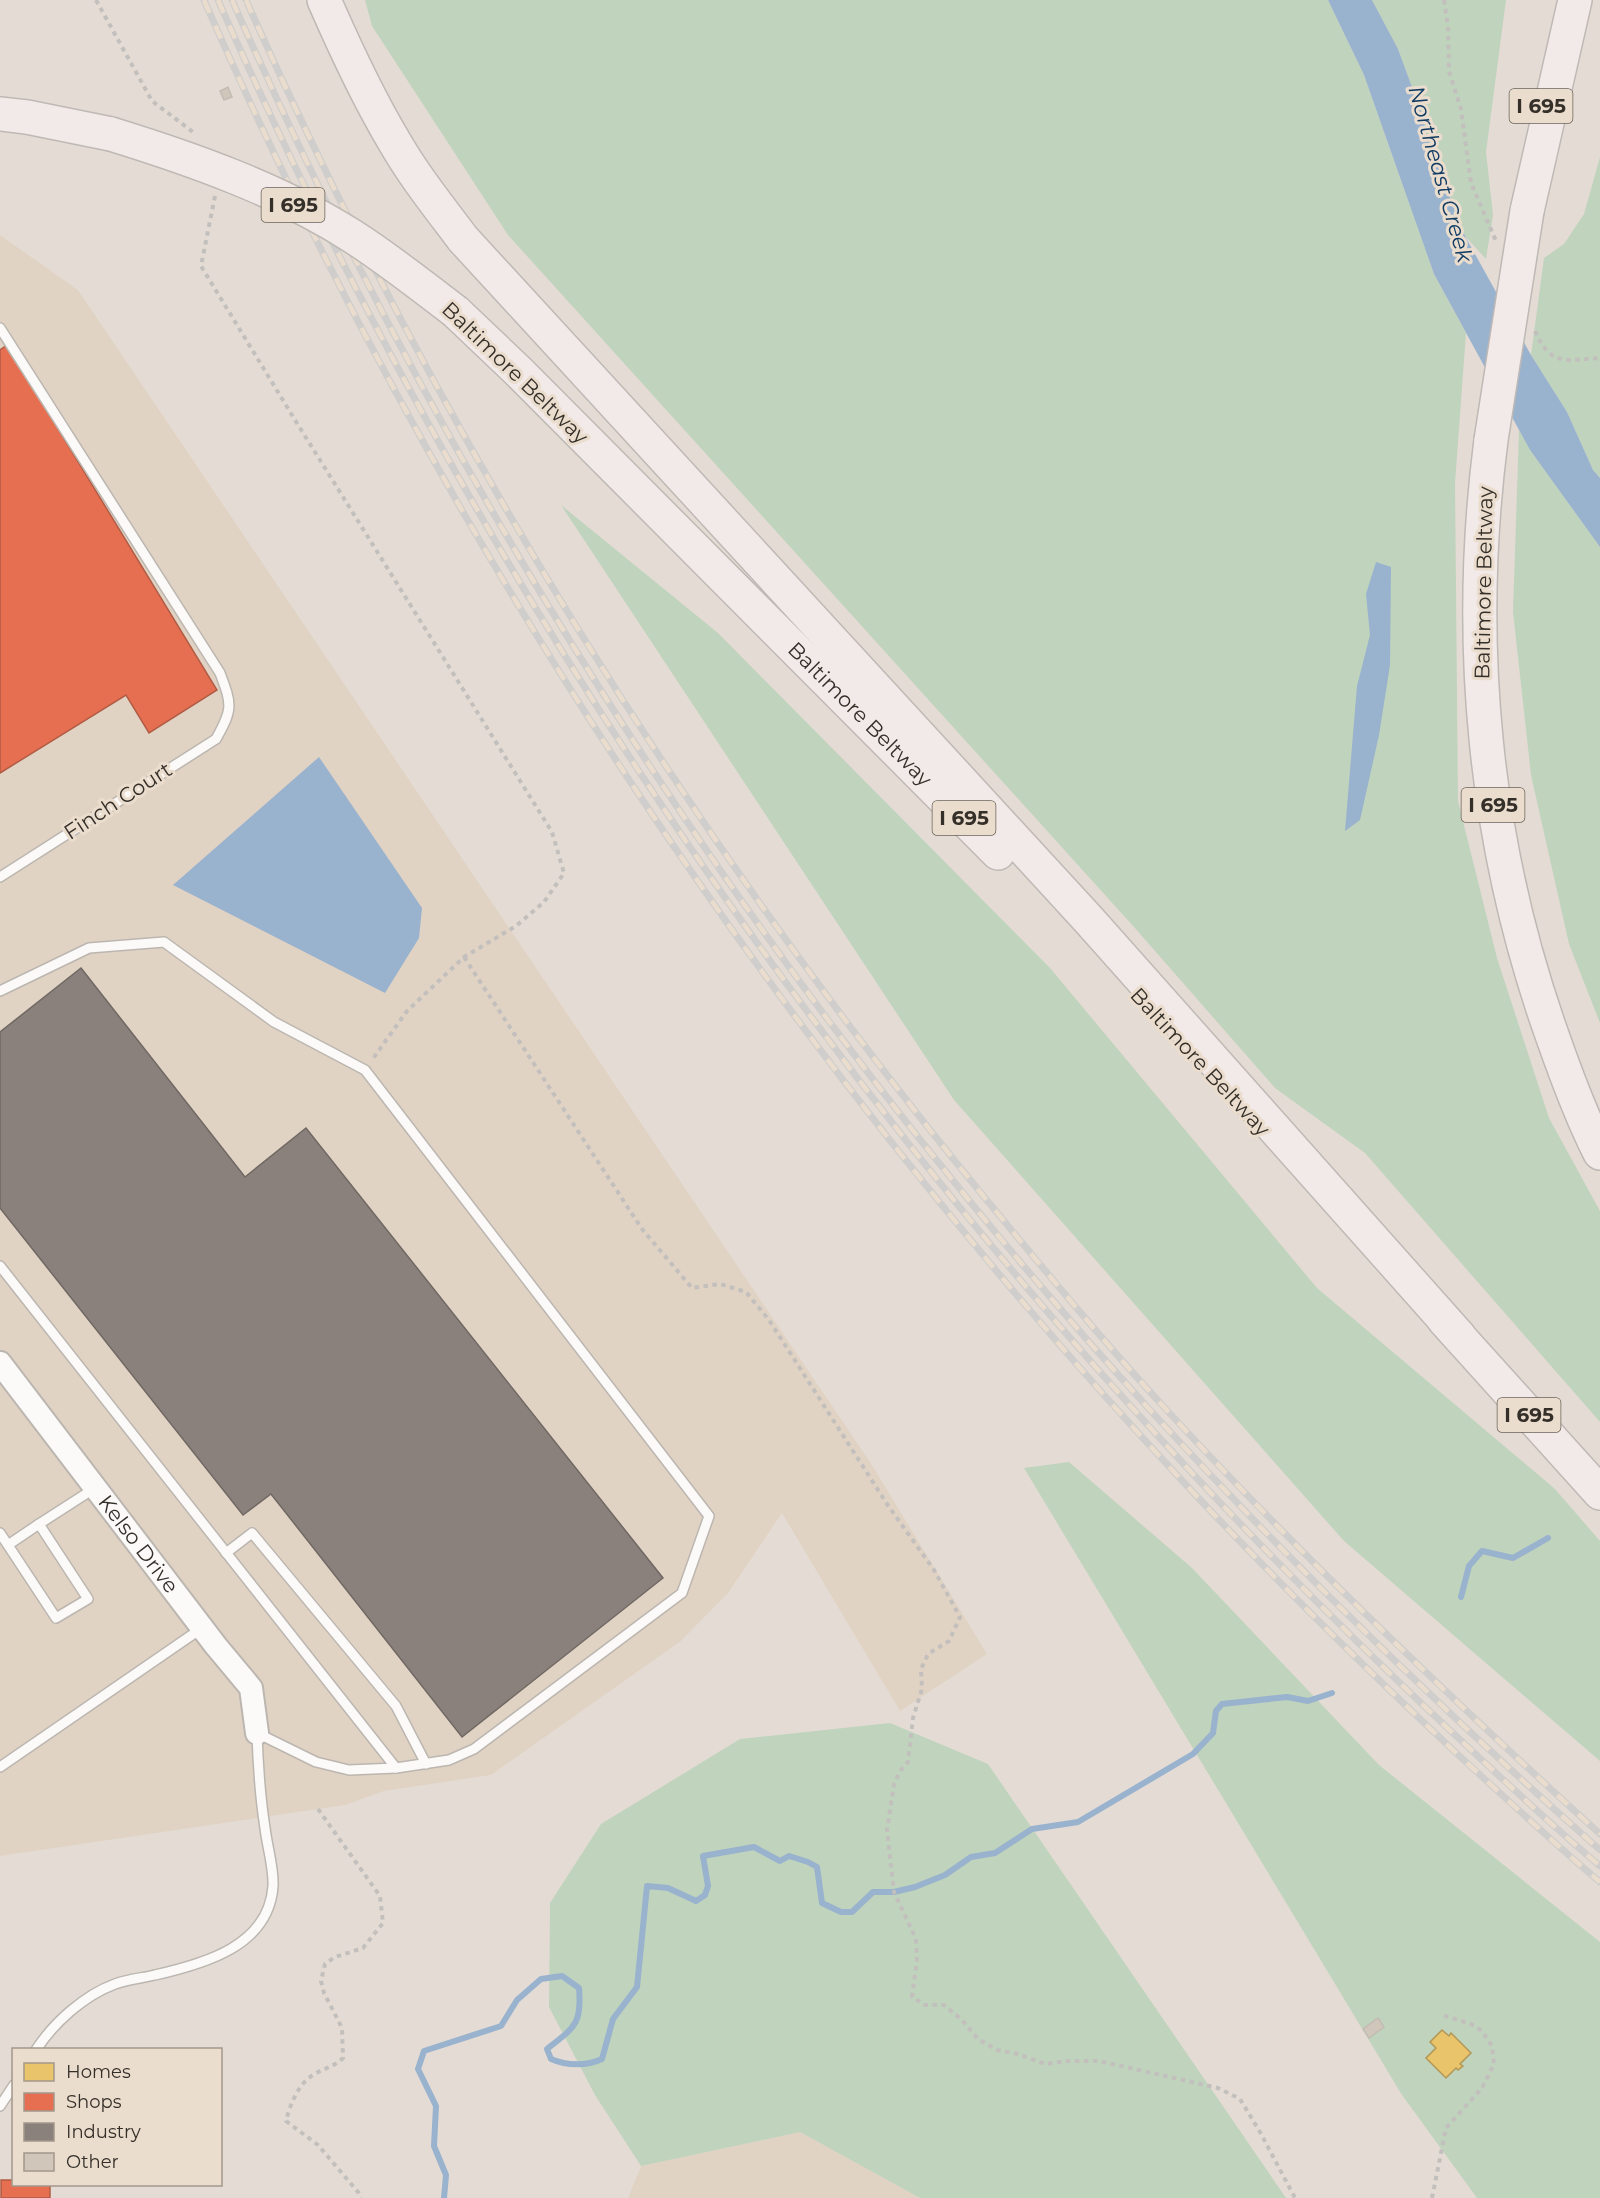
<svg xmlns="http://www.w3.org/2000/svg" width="1600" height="2198" viewBox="0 0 1600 2198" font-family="Montserrat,sans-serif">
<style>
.built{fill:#e1d3c4}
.green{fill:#bfd3bd}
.water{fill:#99b2ce}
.homes{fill:#e9c46a;stroke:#b39756;stroke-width:1.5}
.shops{fill:#e76f51;stroke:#b15c45;stroke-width:1.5}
.industry{fill:#8a817c;stroke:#706863;stroke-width:1.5}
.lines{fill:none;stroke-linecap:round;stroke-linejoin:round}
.stream{stroke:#99b2ce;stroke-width:6}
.building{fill:#d1c6ba;stroke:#c2bcb5;stroke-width:1.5}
.service-casing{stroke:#bcb6b0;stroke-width:12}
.tertiary-casing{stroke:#bcb6b0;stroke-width:26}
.motorway-casing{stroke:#beb9b5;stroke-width:36}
.path{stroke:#c2bfbd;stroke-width:4;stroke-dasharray:4.5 4.5;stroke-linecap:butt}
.service{stroke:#fbfaf9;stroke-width:9}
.tertiary{stroke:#fbfaf9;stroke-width:22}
.motorway{stroke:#f2eae8;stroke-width:33}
.rail-casing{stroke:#d0cecc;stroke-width:7}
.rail{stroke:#ebddcd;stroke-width:4.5;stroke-dasharray:14;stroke-linecap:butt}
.motorway-bridge-casing{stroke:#beb9b5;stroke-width:36;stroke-linecap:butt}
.motorway-bridge{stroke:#f2eae8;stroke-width:33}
.labels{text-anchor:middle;stroke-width:6;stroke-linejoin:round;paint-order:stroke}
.shield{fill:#ebddcd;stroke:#6b635a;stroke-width:1.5}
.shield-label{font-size:20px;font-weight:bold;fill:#342f29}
.street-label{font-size:21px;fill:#342f29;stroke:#ebddcd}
.water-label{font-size:22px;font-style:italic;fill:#103b63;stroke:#ebddcd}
</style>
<rect width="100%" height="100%" fill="#e4dcd4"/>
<g class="built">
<path d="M0 235 78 290 870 1462 987 1654 900 1711 782 1513 728 1593 681 1641 491 1775 384 1791 345 1805 0 1856Z"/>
<path d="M800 2132 920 2198H628L641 2166Z"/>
</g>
<g class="green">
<path d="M365 0H1328L1364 75 1434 274 1466 333 1455 483 1458 801 1497 958 1549 1118 1600 1211V1422L1365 1153 1275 1088 1134 927 508 235 372 26Z"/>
<path d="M1372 0H1506L1486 152 1493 215 1486 259 1465 236 1432 151 1419 106 1398 49Z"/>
<path d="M1600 157V478L1593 470 1567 412 1531 355 1544 258 1564 244 1584 214Z"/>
<path d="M1519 430 1530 450 1600 547V1023L1569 944 1531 775 1513 612Z"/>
<path d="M561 505 718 633 1050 968 1317 1288 1555 1489 1600 1541V1761L1344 1541 954 1100Z"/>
<path d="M1069 1462 1192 1568 1379 1765 1600 1942V2198H1477L1402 2095 1024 1468Z"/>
<path d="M890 1723 988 1764 1286 2198H920L800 2132 641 2166 595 2095 549 2007 550 1903 601 1824 740 1739Z"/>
</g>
<g class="water">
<path d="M1328 0H1372L1398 49 1419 106 1432 151 1465 236 1531 355 1567 412 1593 470 1600 478V547L1530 450 1434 274 1364 75Z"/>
<path d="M1376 562 1391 567 1390 665 1379 735 1360 820 1345 831 1357 686 1370 635 1366 594Z"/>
<path d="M319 757 422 908 419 938 385 993 173 885Z"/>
</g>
<path class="homes" d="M1442 2030 1449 2036 1451 2033 1471 2053 1460 2064 1463 2066 1458 2070 1456 2068 1446 2078 1426 2058 1436 2048 1430 2042Z"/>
<g class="shops">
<path d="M7 345 217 690 149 733 126 695 0 773V350Z"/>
<path d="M1 2180H14V2184H50V2198H1Z"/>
</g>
<path class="industry" d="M81 968 245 1177 306 1128 663 1578 462 1737 271 1494 243 1515 0 1208V1032Z"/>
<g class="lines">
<g class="stream">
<path d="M1461 1597 1469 1566 1482 1551 1513 1558 1548 1538"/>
<path d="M444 2198 446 2175 434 2146 436 2106 418 2069 424 2051 501 2026 517 2000 541 1979 562 1976 579 1988C582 2024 575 2027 547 2049L551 2059C567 2066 587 2066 602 2059L613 2019 637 1987 647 1886 668 1888 696 1901 705 1895 708 1886 703 1856 754 1847 780 1861 789 1856 808 1862 817 1867 822 1903 841 1912H852L873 1892H894L915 1887 945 1875 971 1857 995 1853 1032 1829 1078 1822 1193 1754 1213 1733 1216 1711 1222 1704 1287 1697 1308 1701 1332 1693"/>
</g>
</g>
<g class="building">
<path d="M228 87 232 97 224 100 220 91Z"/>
<path d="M1378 2018 1384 2027 1369 2038 1363 2029Z"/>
</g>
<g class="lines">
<g class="service-casing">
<g id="service">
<path d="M0 328 220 673C232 705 233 709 216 739L0 877"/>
<path d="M0 991 89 948 164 942 274 1022 365 1070 709 1516 682 1593 474 1749 449 1760 396 1768 349 1770 316 1762 257 1733C258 1765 260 1796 265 1828 267 1846 274 1868 273 1886 269 1946 204 1964 155 1975 143 1978 128 1979 115 1984 85 1995 54 2022 36 2050"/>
<path d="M0 1266 396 1768"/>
<path d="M0 1533 56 1618 88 1599 39 1524 95 1488"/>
<path d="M8 1545 39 1524"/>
<path d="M226 1553 252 1533 396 1706 426 1764"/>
<path d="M0 1767 202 1628"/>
<path d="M0 2106 14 2085"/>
</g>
</g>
<g class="tertiary-casing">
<g id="tertiary">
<path id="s1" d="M0 1363 216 1646 251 1688 257 1733"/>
</g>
</g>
<g class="motorway-casing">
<g id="motorway">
<path d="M324 0C345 48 367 96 394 141 414 176 439 207 463 239L1088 919 1459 1336"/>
<path d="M0 114 27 117 111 134"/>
<path d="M1527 211 1575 0"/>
<path id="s2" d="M456 312 518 371 998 853"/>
<path d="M1491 440C1465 641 1484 844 1552 1035 1566 1075 1581 1116 1600 1153"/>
<path d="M1444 1320 1600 1493"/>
</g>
</g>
<g class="path">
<path d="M96 0 152 101 193 132"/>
<path d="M1444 0 1448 26 1449 71 1461 109 1471 183 1496 241"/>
<path d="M215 196 201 266 295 420 552 832 564 873 544 902 516 926 464 957 407 1011 372 1060"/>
<path d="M1535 331C1551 367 1565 360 1600 358"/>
<path d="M464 957 642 1229 692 1288 720 1284 746 1292 769 1320 887 1504 934 1570 960 1617 949 1641 928 1654 921 1669 922 1689 913 1718 908 1762 900 1771 894 1784 887 1830 894 1892 916 1939 917 1960 912 1997 925 2005H944L962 2020 978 2039 997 2050 1018 2054 1045 2064 1068 2061H1099L1218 2088 1240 2099 1260 2132 1295 2198"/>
<path d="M318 1809 380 1896 383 1923 363 1948 335 1957 325 1964 321 1981 324 1993 342 2028 343 2058C334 2067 324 2068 313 2075 298 2084 290 2105 286 2121L318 2145 358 2192 361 2198"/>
<path d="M1432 2198 1446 2128 1482 2088 1494 2064 1492 2046 1482 2031 1471 2024 1442 2015"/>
</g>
<use href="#service" class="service"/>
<use href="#tertiary" class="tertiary"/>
<use href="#motorway" class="motorway"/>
<g class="rail-casing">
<g id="rail">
<path d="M204 0C443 548 781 1052 1189 1488 1278 1583 1371 1674 1467 1763 1511 1803 1555 1844 1600 1882"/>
<path d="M218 0C457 542 789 1042 1193 1474 1282 1569 1374 1660 1469 1748 1512 1788 1555 1828 1600 1866"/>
<path d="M232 0C459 514 771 994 1150 1410 1292 1565 1443 1711 1600 1850"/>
<path d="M246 0C438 433 689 839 990 1204 1046 1272 1103 1341 1163 1406 1301 1556 1449 1697 1600 1834"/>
</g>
</g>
<use href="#rail" class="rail"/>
<g class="motorway-bridge-casing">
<g id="motorway-bridge">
<path d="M111 134C192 159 280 190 352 236 388 259 422 286 456 312"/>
<path d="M1491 440 1527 211"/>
</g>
</g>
<use href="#motorway-bridge" class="motorway-bridge"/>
</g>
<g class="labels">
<g class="shield">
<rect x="1509.5" y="89" width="63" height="34" rx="4.5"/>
<rect x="261.5" y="188" width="63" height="34" rx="4.5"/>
<rect x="1461.5" y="788" width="63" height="34" rx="4.5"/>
<rect x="932.5" y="801" width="63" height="34" rx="4.5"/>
<rect x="1497.5" y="1398" width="63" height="34" rx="4.5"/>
</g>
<g class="shield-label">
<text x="1541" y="113">I 695</text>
<text x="293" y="212">I 695</text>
<text x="1493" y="812">I 695</text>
<text x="964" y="825">I 695</text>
<text x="1529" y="1422">I 695</text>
</g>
<g class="street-label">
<text transform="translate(515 373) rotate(44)" y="7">Baltimore Beltway</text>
<text transform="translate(1484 583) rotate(-89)" y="7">Baltimore Beltway</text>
<text dy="7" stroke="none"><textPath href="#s2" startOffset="570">Baltimore Beltway</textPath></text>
<text transform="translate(118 801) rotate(-33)" y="7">Finch Court</text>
<text transform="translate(1200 1062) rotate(47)" y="7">Baltimore Beltway</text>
<text dy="7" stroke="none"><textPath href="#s1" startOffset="228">Kelso Drive</textPath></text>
</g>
<g class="water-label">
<text transform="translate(1441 174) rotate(74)" y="8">Northeast Creek</text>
</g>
</g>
<rect x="12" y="2048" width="210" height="138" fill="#ebddcd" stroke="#a2978b" stroke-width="1.5"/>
<rect x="24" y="2063" width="30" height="18" fill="#e9c46a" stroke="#a2978b" stroke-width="1.5"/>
<text x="66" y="2078" font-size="18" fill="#342f29">Homes</text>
<rect x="24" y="2093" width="30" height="18" fill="#e76f51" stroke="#a2978b" stroke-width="1.5"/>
<text x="66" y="2108" font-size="18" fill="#342f29">Shops</text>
<rect x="24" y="2123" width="30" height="18" fill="#8a817c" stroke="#a2978b" stroke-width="1.5"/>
<text x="66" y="2138" font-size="18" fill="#342f29">Industry</text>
<rect x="24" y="2153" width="30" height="18" fill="#d1c6ba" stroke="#a2978b" stroke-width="1.5"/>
<text x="66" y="2168" font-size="18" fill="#342f29">Other</text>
</svg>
